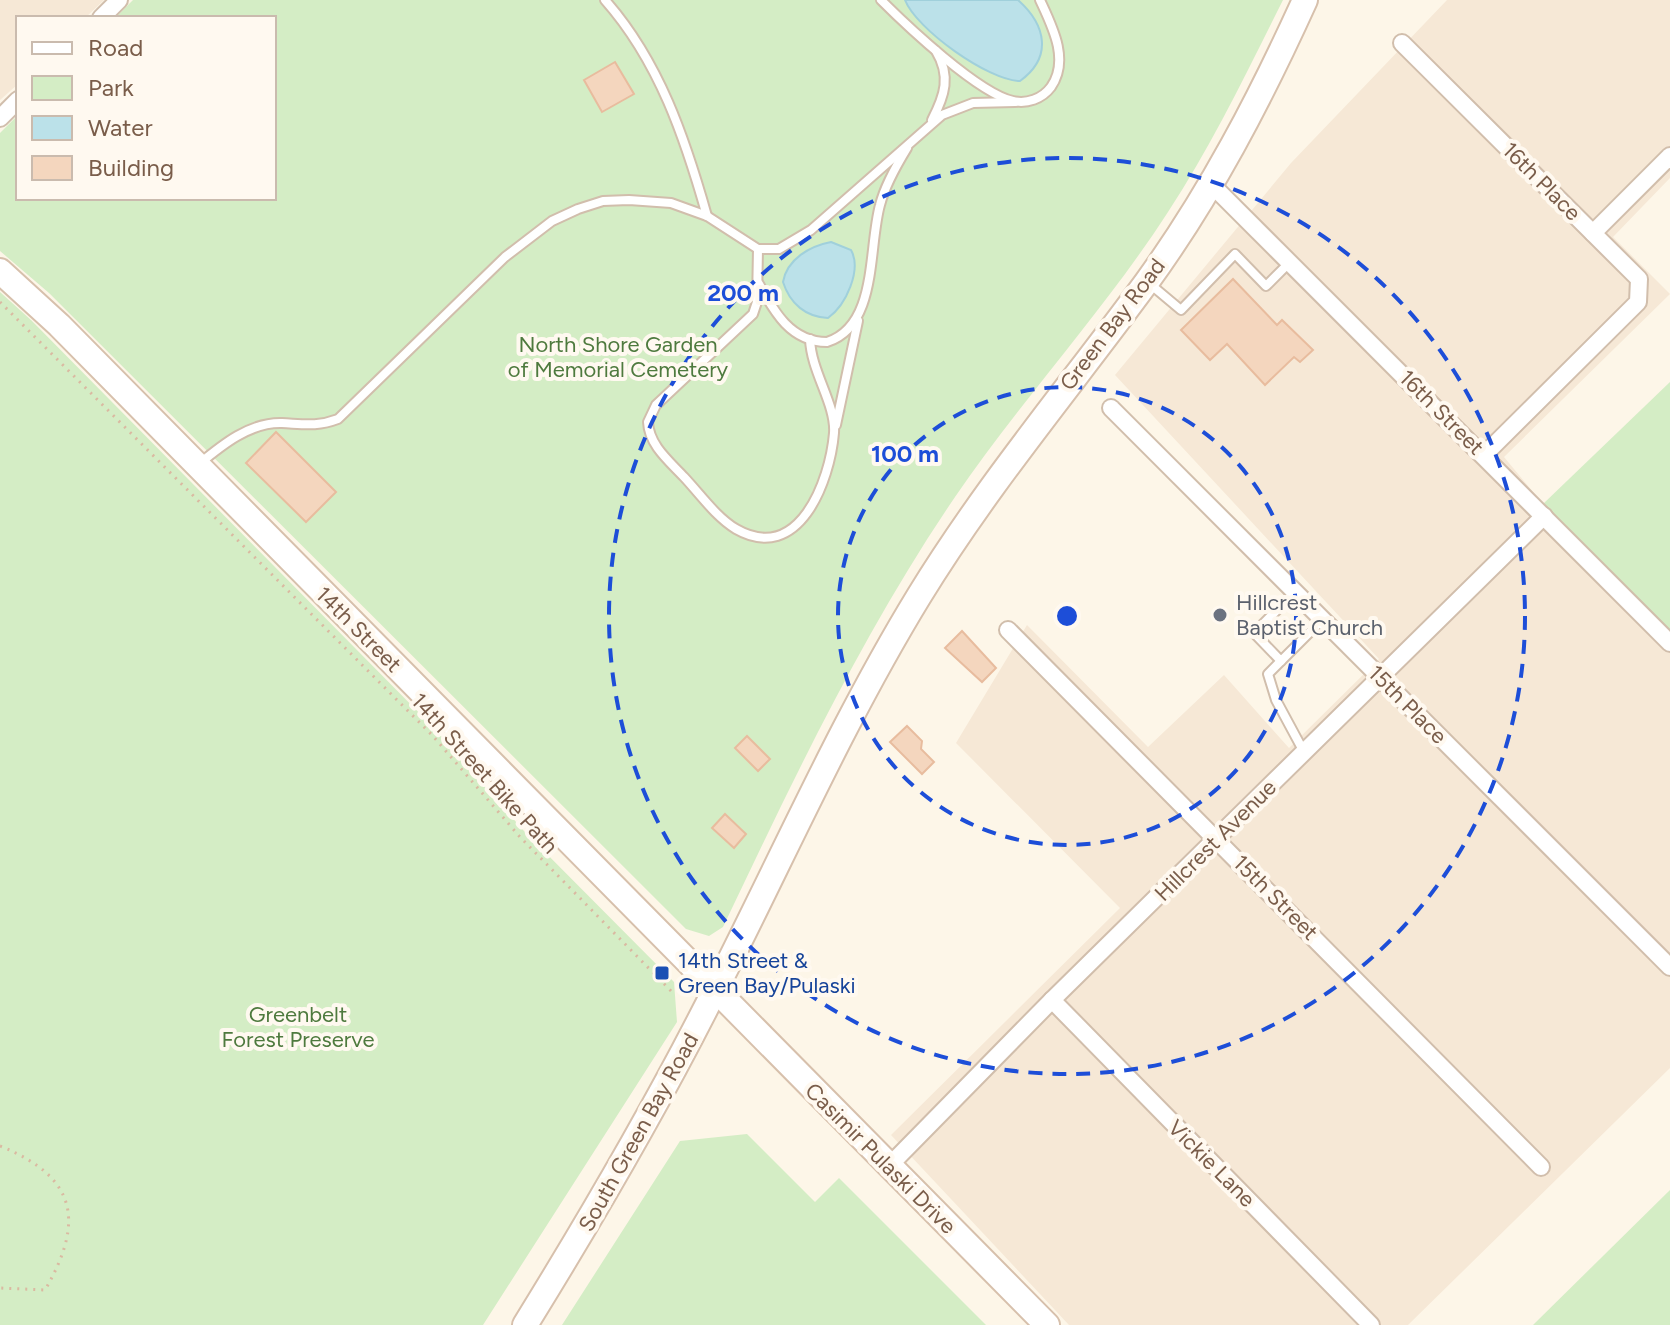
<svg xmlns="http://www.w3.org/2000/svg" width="1670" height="1325" viewBox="0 0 1670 1325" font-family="Figtree,sans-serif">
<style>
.residential{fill:#f6e8d6}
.green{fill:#d4edc5}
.water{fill:#bbe1e9;stroke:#a0d0db;stroke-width:2}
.building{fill:#f4d6be;stroke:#e8bc9e;stroke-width:2}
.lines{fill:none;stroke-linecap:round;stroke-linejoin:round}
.lane-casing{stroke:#d1beac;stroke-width:12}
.street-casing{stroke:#d1beac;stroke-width:20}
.secondary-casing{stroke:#d7c0ac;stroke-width:28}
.path{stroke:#dab9a1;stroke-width:3;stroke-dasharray:2 6;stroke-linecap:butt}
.lane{stroke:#fff;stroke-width:8}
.street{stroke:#fff;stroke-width:16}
.secondary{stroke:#fff;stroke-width:24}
.ring{fill:none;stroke:#1d4ed8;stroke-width:4;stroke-dasharray:14 10}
.worship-dot{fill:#6b7280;stroke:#fff9f0;stroke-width:3}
.transit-dot{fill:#1a4fb4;stroke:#fff9f0;stroke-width:3}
.labels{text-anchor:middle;stroke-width:8;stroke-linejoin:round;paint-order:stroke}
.street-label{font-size:22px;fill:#7a5d4a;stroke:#fff9f0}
.park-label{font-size:22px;fill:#4e7a3e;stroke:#fff9f0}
.worship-label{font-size:22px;fill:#5b616d;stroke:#fff9f0;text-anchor:start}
.transit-label{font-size:22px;fill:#164399;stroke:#fff9f0;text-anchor:start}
.centre{fill:#1d4ed8;stroke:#fff9f0;stroke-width:4}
.ring-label{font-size:24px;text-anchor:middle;font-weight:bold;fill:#1d4ed8;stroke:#fff9f0;stroke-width:8;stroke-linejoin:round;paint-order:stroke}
</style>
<rect width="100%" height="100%" fill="#fdf6e8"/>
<g class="residential">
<path d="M0 0H104L85 18H18V84L0 100Z"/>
<path d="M1447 0H1670V178L1613 237 1670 294 1504 457 1543 504 1670 630V1068L1408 1325H1069L891 1135 1120 908 956 743 1027 625 1148 747 1224 675 1289 748 1379 659 1115 375 1291 163Z"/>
</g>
<g class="green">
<path d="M133 0H1283C1247 72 1212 145 1168 212 1104 311 1022 399 955 497 863 632 793 780 723 927L709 936 686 929 49 293 0 251V133L18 115V198H274V18H115Z"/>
<path d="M0 292 31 320 436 730 523 830 674 982 677 1022 483 1325H0Z"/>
<path d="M1670 382V630L1543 504Z"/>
<path d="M747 1134 815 1202 839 1178 986 1325H562L680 1141Z"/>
<path d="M1670 1190V1325H1533Z"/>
</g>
<g class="water">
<path d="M905 0H1018C1046 25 1053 57 1020 81 989 81 916 29 905 0Z"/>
<path d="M831 242 851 250C862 270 846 305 828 318 806 317 790 304 783 282 787 259 810 246 831 242Z"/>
</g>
<g class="building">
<path d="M615 62 634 94 602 112 584 80Z"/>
<path d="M1233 279 1277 325 1282 320 1313 350 1300 362 1294 357 1265 385 1227 344 1210 360 1181 330Z"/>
<path d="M276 432 336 492 306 522 246 463Z"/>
<path d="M962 631 996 668 982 682 945 648Z"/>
<path d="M907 726 922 741 921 749 934 762 922 774 890 742Z"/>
<path d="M747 736 770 759 758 771 735 748Z"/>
<path d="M725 814 746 834 734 848 712 828Z"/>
</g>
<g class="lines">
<g class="lane-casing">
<g id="lane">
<path d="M605 0C659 61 685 138 707 216"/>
<path d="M881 0C907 26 978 93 1013 101 1027 104 1042 99 1051 87 1070 60 1052 26 1040 0"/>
<path d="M932 120C945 95 951 76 936 51"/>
<path d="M758 249 757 302 753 314 656 405 648 422C649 445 669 461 684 477 700 494 716 517 736 529 799 565 830 481 834 433 836 404 811 372 810 339"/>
<path d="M759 284C774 312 791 342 827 342 878 326 868 248 880 205 885 185 896 166 907 148"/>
<path d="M1150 284 1181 310 1235 254 1266 286 1291 261"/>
<path d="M836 425 858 321"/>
<path d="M199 464C222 445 250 422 282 423 303 424 317 427 338 419L505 257 552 221 578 209 603 201 629 200 671 203 707 216 758 249H779L811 230 942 115 973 103 1015 102"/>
<path d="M1281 661 1254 633 1296 591"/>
<path d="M1304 752 1276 700 1268 674 1322 620"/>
</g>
</g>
<g class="street-casing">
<g id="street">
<path d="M101 18 119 0"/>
<path d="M1402 43 1639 279 1638 302 1484 455"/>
<path d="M0 118 18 100"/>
<path d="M1211 184 1670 643"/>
<path d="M1593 233 1670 156"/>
<path d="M1111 408 1670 967"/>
<path d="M1008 630 1541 1167"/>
<path d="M1052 1000 1371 1325"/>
<path d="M889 1166 1052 1000 1544 516"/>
</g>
</g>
<g class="secondary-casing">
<g id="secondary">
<path d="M0 271 59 325 1047 1325"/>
<path d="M525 1325C593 1215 658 1104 716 988 783 857 842 722 919 596 987 485 1069 388 1146 283 1210 195 1260 99 1305 0"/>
</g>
</g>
<g class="path">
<path d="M0 302 432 735 520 837 675 995"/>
<path d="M0 1146C77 1177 85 1221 45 1290L0 1288"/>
</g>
<use href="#lane" class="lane"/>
<use href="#street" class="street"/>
<use href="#secondary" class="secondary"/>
</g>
<g class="ring">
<circle cx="1067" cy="616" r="229"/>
<circle cx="1067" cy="616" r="458"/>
</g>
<circle class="worship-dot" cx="1220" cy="615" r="8"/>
<rect class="transit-dot" x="654" y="965" width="16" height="16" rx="4"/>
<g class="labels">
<g class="street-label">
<text transform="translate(1542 181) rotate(45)" y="8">16th Place</text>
<text transform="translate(1112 324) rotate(-53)" y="8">Green Bay Road</text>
<text transform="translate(1442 412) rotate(45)" y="8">16th Street</text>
<text transform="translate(359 629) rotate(45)" y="8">14th Street</text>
<text transform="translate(1408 704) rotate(45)" y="8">15th Place</text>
<text transform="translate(485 773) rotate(48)" y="8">14th Street Bike Path</text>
<text transform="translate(1215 840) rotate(-45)" y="8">Hillcrest Avenue</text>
<text transform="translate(1276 897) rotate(45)" y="8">15th Street</text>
<text transform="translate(638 1132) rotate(-61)" y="8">South Green Bay Road</text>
<text transform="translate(881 1158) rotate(45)" y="8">Casimir Pulaski Drive</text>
<text transform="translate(1212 1163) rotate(45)" y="8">Vickie Lane</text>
</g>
<g class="park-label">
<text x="618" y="352">North Shore Garden<tspan x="618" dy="25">of Memorial Cemetery</tspan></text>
<text x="298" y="1022">Greenbelt<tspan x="298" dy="25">Forest Preserve</tspan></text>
</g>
<g class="worship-label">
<text x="1236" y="610">Hillcrest<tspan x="1236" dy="25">Baptist Church</tspan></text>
</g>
<g class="transit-label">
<text x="678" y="968">14th Street &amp;<tspan x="678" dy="25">Green Bay/Pulaski</tspan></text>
</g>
</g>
<circle cx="1067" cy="616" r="12" class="centre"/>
<g class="ring-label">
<text x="743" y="301">200 m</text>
<text x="905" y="462">100 m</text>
</g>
<rect x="16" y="16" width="260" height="184" fill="#fff9f0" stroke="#cabbae" stroke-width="2"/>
<rect x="32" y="42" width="40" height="12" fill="#ffffff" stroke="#cabbae" stroke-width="2"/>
<text x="88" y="56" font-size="24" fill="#7a5d4a">Road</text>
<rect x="32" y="76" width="40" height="24" fill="#d4edc5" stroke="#cabbae" stroke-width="2"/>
<text x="88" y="96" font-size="24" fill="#7a5d4a">Park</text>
<rect x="32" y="116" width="40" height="24" fill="#bbe1e9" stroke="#cabbae" stroke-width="2"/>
<text x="88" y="136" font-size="24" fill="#7a5d4a">Water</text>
<rect x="32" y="156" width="40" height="24" fill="#f4d6be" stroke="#cabbae" stroke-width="2"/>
<text x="88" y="176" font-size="24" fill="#7a5d4a">Building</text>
</svg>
